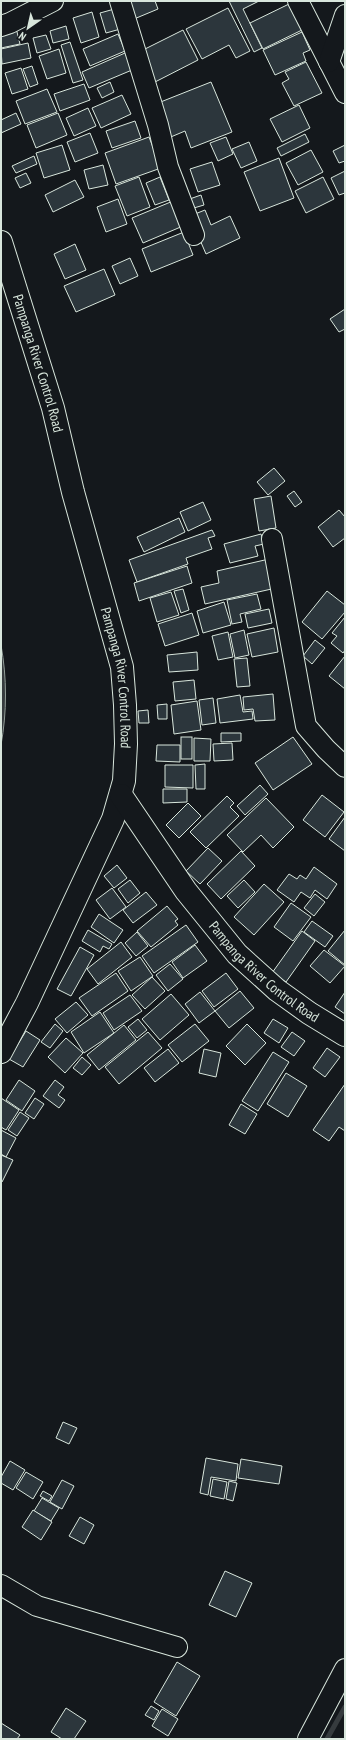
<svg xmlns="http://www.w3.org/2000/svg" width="346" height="1740" viewBox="0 0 346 1740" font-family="'PT Sans Narrow',sans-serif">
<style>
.water{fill:#363b3e;stroke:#939e99}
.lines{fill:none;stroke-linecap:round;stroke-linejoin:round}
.stream{stroke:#363b3e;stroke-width:5}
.building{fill:#2c363c;stroke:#d8e6dc}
.minor-casing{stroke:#d8e6dc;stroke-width:22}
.major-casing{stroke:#d8e6dc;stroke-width:24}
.minor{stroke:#14181c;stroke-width:20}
.major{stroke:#14181c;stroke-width:22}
.labels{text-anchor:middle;stroke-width:3;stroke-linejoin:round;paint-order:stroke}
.street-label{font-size:14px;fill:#d8e6dc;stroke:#14181c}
</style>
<rect width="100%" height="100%" fill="#14181c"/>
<path class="water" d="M1 645C7 678 7 712 1 745Z"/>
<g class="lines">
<path class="stream" d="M327 1739 345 1707"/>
</g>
<g class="building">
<path d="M127 1H155L158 9 134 19Z"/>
<path d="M229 1H259L243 9 262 48 254 52Z"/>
<path d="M289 4 302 30 263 49 250 23Z"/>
<path d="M118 8 124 28 106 33 100 13Z"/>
<path d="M228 8 250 51 236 58 229 45 202 59 186 29Z"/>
<path d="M92 12 99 37 81 43 73 18Z"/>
<path d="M66 26 69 39 53 43 50 31Z"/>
<path d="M16 28 20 44 1 48V31Z"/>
<path d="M183 30 198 60 155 82 139 52Z"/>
<path d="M302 32 310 50 303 53 306 61 275 75 263 50Z"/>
<path d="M118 34 125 51 90 66 83 49Z"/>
<path d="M46 35 51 49 37 53 33 38Z"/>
<path d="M70 42 83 80 73 83 61 45Z"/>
<path d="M28 43 31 58 2 64 1 49Z"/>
<path d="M59 49 66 73 47 79 39 56Z"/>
<path d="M125 53 132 70 89 88 82 72Z"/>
<path d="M306 62 322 93 294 106 282 83 289 79 285 72Z"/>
<path d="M32 66 38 84 30 87 23 69Z"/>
<path d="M21 68 28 89 12 94 5 73Z"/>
<path d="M110 82 114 92 102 98 97 88Z"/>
<path d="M211 82 232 132 191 148 185 131 166 139 153 105Z"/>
<path d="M84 84 90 100 60 111 54 94Z"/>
<path d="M47 89 57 112 25 124 16 101Z"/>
<path d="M122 95 131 114 101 128 92 108Z"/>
<path d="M299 105 310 128 282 142 270 119Z"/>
<path d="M88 108 96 126 74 136 66 118Z"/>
<path d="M16 113 21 124 1 133V120Z"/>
<path d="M58 113 67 135 36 148 27 125Z"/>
<path d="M135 121 141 138 112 148 106 131Z"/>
<path d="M90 133 98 153 75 162 67 142Z"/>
<path d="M305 134 309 142 281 156 277 148Z"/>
<path d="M149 137 161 168 116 184 105 153Z"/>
<path d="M226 137 233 154 218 161 210 143Z"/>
<path d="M249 142 257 161 241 168 232 149Z"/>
<path d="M62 145 70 170 44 178 36 153Z"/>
<path d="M345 145V161L339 163 333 151Z"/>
<path d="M311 150 323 172 298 185 286 163Z"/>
<path d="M34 156 37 164 16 173 12 166Z"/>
<path d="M279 158 294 198 260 211 244 172Z"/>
<path d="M212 162 220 185 198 192 190 169Z"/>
<path d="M103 165 108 185 89 189 84 170Z"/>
<path d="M345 171V193L339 195 331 178Z"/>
<path d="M26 173 31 183 20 188 15 178Z"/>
<path d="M139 177 150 207 127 216 115 186Z"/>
<path d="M160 177 169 200 155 205 146 183Z"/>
<path d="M323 177 334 199 306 213 295 191Z"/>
<path d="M75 180 84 197 53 212 45 195Z"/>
<path d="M201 195 204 205 187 210 184 201Z"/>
<path d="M118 199 127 224 106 232 97 207Z"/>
<path d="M173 201 183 226 143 243 132 218Z"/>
<path d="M205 210 211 225 230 216 240 238 206 254 197 233 195 214Z"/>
<path d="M184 232 193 255 151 272 142 249Z"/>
<path d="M75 244 86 270 65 279 54 254Z"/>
<path d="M130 258 138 276 120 284 112 266Z"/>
<path d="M104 269 115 295 76 312 64 286Z"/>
<path d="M345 309V329L339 332 330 319Z"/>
<path d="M274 468 285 481 268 495 257 482Z"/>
<path d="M294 491 302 502 295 507 287 496Z"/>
<path d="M271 496 276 528 259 531 254 499Z"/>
<path d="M203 502 211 520 188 531 180 512Z"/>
<path d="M339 510 345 517V538L333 547 318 527Z"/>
<path d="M179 518 185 532 144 552 137 537Z"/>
<path d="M212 530 215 536 208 538 212 549 186 558 188 564 137 582 129 560Z"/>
<path d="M261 534 264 544 255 546 258 556 230 563 224 544Z"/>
<path d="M269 559 276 588 205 604 201 587 219 583 217 571Z"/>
<path d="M187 566 192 583 139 601 134 583Z"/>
<path d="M183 589 189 610 181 613 174 591Z"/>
<path d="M327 591 345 605V612L322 639 302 622Z"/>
<path d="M171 592 179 615 157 622 150 598Z"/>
<path d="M257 594 261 609 240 614 242 622 232 624 227 600Z"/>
<path d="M224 602 231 625 203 633 197 611Z"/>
<path d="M269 609 272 623 248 628 245 614Z"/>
<path d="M192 613 199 635 165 646 158 624Z"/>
<path d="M345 617V650L343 653 331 643 337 636 332 633Z"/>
<path d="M274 628 278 652 252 657 247 634Z"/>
<path d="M244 630 249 655 235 658 230 634Z"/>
<path d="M228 632 233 657 218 660 212 636Z"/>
<path d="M315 640 325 648 312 664 303 656Z"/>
<path d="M197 652 198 670 169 672 167 655Z"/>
<path d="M345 656V689L329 676Z"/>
<path d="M247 658 250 686 237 687 234 659Z"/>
<path d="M194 680 196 699 175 701 173 682Z"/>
<path d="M273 694 275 720 255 721 253 709 244 710 243 697Z"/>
<path d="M240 695 243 712 252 711 253 719 220 723 217 699Z"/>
<path d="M213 698 216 723 202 725 199 700Z"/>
<path d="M197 701 201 730 174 734 171 705Z"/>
<path d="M167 704V719H158L157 705Z"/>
<path d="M148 710 149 723H139L138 711Z"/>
<path d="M221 733H241V741L221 742Z"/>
<rect x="181" y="737" width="11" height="22"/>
<path d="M293 737 312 764 273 790 255 763Z"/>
<path d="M194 738 211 739 210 761H194Z"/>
<path d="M232 743 233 760 214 761 213 744Z"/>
<path d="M157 745H180V762L156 761Z"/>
<path d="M205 764V789H196L195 765Z"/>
<path d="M165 765H193V788L165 787Z"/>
<path d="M260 785 268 794 245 815 237 806Z"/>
<path d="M163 789H187V802L163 803Z"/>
<path d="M322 795 344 812 325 837 303 820Z"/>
<path d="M227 796 234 803 230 807 239 816 206 848 190 832Z"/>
<path d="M266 798 294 827 273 848 261 835 243 852 227 835Z"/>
<path d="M188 803 201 816 179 838 166 825Z"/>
<path d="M345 817V851L329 839Z"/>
<path d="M208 848 222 861 200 884 186 871Z"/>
<path d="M241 851 255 866 221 899 207 884Z"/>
<path d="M117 865 127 878 114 888 104 876Z"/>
<path d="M314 867 337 884 327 899 315 890 310 898 301 892 294 902 277 890 289 874 297 879 300 875 306 879Z"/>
<path d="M130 880 140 893 128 903 118 889Z"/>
<path d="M244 880 255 892 238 908 227 896Z"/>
<path d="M264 884 284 902 254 935 234 917Z"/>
<path d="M112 888 126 907 110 919 96 900Z"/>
<path d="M146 892 157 905 133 923 123 910Z"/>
<path d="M315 894 325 902 314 916 304 908Z"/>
<path d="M291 903 311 917 293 941 274 927Z"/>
<path d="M167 906 178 919 175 921 178 925 151 947 137 931Z"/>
<path d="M99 914 123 930 114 943 91 927Z"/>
<path d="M312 921 333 936 325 947 304 932Z"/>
<path d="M186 925 198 942 154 973 142 956Z"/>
<path d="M88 930 112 944 109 949 103 946 100 952 82 941Z"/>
<path d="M345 930V965L328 951Z"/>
<path d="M302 931 315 941 286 982 272 973Z"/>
<path d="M137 932 148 946 136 956 125 943Z"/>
<path d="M121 942 132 957 98 984 87 969Z"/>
<path d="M195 945 207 961 183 978 172 962Z"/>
<path d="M80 947 94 955 71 996 57 989Z"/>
<path d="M324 950 345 966 330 983 310 966Z"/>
<path d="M140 957 153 976 131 991 118 971Z"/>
<path d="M170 964 183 979 168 991 156 975Z"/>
<path d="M116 973 128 991 92 1016 79 998Z"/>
<path d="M226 973 238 989 214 1007 202 991Z"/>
<path d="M152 977 165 991 145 1009 132 995Z"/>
<path d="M240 991 254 1008 229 1028 215 1011Z"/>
<path d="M200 992 215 1011 199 1023 185 1004Z"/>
<path d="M345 992V1014L335 1007Z"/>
<path d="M171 994 189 1015 160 1040 142 1019Z"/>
<path d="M130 995 142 1011 114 1030 103 1013Z"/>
<path d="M76 1002 88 1015 67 1033 55 1019Z"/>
<path d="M100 1012 114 1033 84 1053 71 1032Z"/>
<path d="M138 1019 147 1030 137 1038 128 1027Z"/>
<path d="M273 1019 288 1028 279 1043 264 1033Z"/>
<path d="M55 1024 63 1031 50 1048 41 1042Z"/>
<path d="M195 1024 209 1041 182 1062 168 1045Z"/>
<path d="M247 1024 266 1043 245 1065 226 1046Z"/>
<path d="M124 1025 136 1040 99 1070 87 1055Z"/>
<path d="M26 1031 40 1040 23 1067 9 1059Z"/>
<path d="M148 1032 162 1048 119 1084 105 1067Z"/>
<path d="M292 1032 305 1041 294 1056 281 1047Z"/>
<path d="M66 1038 83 1053 65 1073 48 1057Z"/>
<path d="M327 1048 340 1057 325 1077 313 1068Z"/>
<path d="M168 1049 179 1063 155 1082 144 1068Z"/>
<path d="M204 1049 221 1053 216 1077 199 1073Z"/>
<path d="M273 1052 289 1062 258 1111 242 1101Z"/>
<path d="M82 1057 91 1065 82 1075 73 1068Z"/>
<path d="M286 1073 307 1086 288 1117 267 1104Z"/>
<path d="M19 1080 35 1091 22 1111 6 1100Z"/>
<path d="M55 1080 64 1087 58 1095 65 1100 59 1108 43 1096Z"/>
<path d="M345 1084V1131L339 1127 329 1141 313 1130Z"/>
<path d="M1 1098 19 1110 6 1130 1 1127Z"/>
<path d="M35 1098 44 1104 34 1119 25 1113Z"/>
<path d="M241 1104 257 1114 245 1134 229 1125Z"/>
<path d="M20 1112 29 1118 17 1136 8 1130Z"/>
<path d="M1 1130 16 1138 6 1157 1 1154Z"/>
<path d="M1 1155 13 1160 2 1182 1 1181Z"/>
<path d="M63 1422 77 1428 69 1444 56 1438Z"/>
<path d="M206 1458 238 1464 236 1481 211 1477 208 1495 200 1493Z"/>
<path d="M241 1459 282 1466 279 1484 238 1478Z"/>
<path d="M10 1461 25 1470 13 1490 1 1483V1477Z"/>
<path d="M26 1472 43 1482 33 1499 16 1488Z"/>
<path d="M213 1479 227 1482 224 1499 210 1496Z"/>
<path d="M62 1480 74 1486 62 1509 50 1502Z"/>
<path d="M229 1481 237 1483 233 1501 226 1499Z"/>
<path d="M43 1491 52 1496 49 1501 40 1496Z"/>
<path d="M42 1498 59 1508 51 1521 34 1511Z"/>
<path d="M33 1510 52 1522 41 1540 22 1527Z"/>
<path d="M80 1517 94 1525 84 1544 69 1536Z"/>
<path d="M225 1571 252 1583 236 1617 209 1605Z"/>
<path d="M177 1662 200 1676 176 1716 154 1702Z"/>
<path d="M151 1706 159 1711 154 1720 145 1715Z"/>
<path d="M66 1708 86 1721 74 1739H62L51 1732Z"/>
<path d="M162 1709 178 1719 168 1736 152 1726Z"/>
<path d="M1 1723 20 1735 17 1739H1Z"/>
</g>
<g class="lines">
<g class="minor-casing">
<g id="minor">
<path d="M120 1 158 125 168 167 194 235"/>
<path d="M298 1 345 93"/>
<path d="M1 26 10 23 53 1"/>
<path d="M329 62 345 15"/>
<path d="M272 539 306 726 326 749 345 767"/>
<path d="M1 1585 37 1606 177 1647"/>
<path d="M308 1739 345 1669"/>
</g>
</g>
<g class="major-casing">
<g id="major">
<path id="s1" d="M1 242 53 408 73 492 122 667 125 705 126 744 124 781 113 819 27 1003 1 1052"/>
<path id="s2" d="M121 795 186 891 237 954 277 990 309 1013 345 1035"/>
</g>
</g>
<use href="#minor" class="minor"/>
<use href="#major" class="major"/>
</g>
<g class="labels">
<g class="street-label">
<text dy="5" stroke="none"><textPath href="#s1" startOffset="127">Pampanga River Control Road</textPath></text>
<text dy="5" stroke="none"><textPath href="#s1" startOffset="452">Pampanga River Control Road</textPath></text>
<text dy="5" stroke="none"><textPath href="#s2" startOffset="229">Pampanga River Control Road</textPath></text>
</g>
</g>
<rect width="346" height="1740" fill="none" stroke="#d8e6dc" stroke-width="4"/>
<g transform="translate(28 28) rotate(214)" stroke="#14181c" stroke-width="3" paint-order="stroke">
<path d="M0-3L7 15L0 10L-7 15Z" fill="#d8e6dc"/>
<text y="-6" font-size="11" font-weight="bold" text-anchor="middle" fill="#d8e6dc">N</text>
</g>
</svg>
